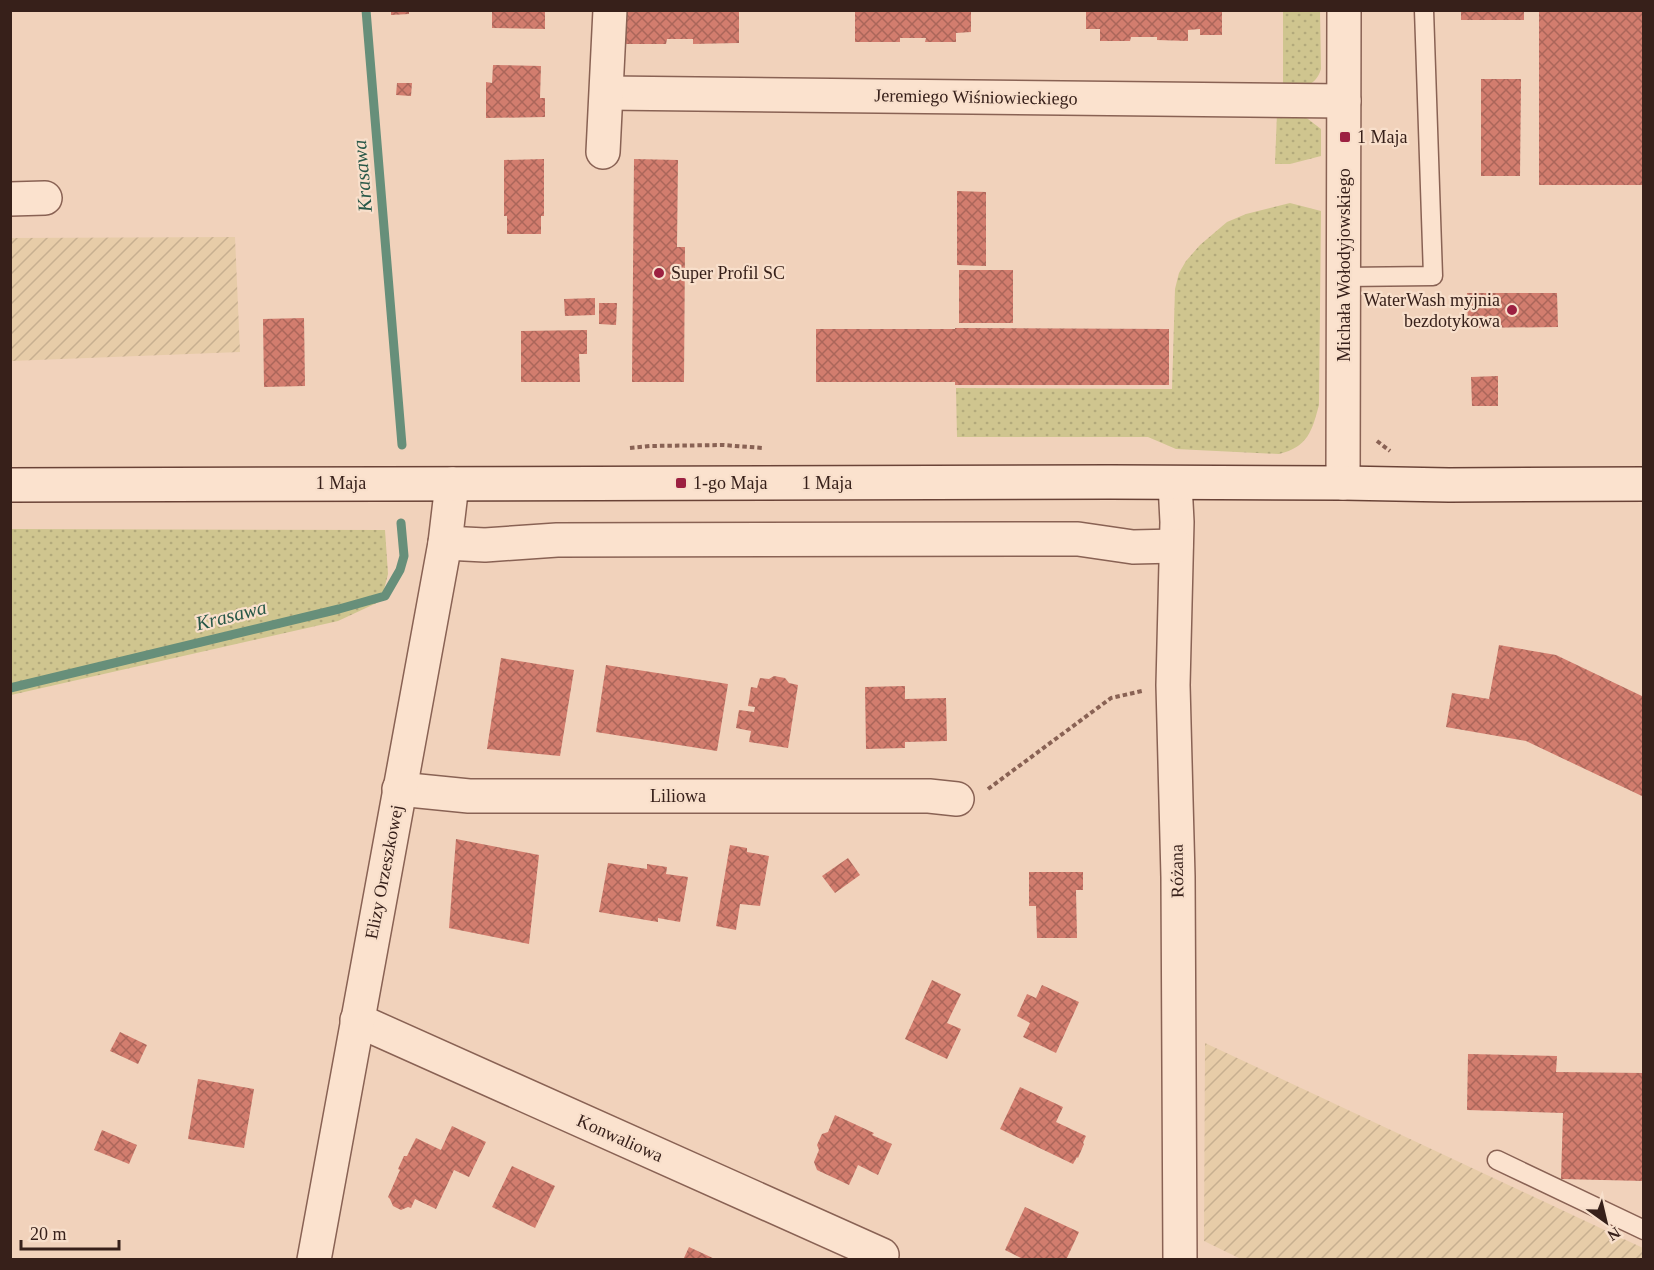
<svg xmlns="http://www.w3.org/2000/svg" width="1654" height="1270" viewBox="0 0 1654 1270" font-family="'Times New Roman',serif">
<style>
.farmland{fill:url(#farmland-furrows)}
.grass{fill:url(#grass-dots)}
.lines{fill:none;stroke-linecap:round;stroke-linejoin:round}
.stream{stroke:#678f7a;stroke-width:9}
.building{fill:url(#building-cross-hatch)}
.lane-casing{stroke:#896254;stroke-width:21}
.street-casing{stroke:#896254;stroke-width:36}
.secondary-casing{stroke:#6a4337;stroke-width:36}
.path{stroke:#896254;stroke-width:4;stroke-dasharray:4.5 3;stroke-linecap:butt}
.lane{stroke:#fbe2ce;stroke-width:18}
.street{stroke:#fbe2ce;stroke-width:33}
.secondary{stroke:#fbe2ce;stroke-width:33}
.poi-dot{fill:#9c2041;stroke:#f8dfcb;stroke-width:2}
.labels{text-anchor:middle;stroke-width:4.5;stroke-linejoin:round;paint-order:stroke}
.street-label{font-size:18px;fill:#37201a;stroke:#f8dfcb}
.poi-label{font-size:18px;fill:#37201a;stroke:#f8dfcb;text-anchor:start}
.water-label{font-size:20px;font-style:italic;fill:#285848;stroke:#f8dfcb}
</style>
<defs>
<pattern id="farmland-furrows" width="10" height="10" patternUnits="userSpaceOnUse" patternTransform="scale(1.5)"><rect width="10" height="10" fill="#e7cca8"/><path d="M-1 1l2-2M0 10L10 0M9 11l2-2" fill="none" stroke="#c7af90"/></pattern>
<pattern id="grass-dots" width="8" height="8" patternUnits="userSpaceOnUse" patternTransform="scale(1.5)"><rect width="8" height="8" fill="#cfc58f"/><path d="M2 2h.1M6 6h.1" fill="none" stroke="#b2a97b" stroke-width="1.8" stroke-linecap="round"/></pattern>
<pattern id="building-cross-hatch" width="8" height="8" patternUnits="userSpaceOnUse" patternTransform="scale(1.5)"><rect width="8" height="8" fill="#d27d6e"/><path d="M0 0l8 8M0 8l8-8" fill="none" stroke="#ab665a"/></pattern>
</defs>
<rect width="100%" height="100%" fill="#f1d2bb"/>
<g class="farmland">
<path d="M235 237 240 352 11 361V238Z"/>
<path d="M1205 1043 1643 1248V1259L1243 1260 1204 1241Z"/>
</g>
<g class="grass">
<path d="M1283 11H1320L1321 69C1315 89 1300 87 1283 89Z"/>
<path d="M1277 113 1304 116 1321 129V156L1290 164H1275Z"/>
<path d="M1290 203 1321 211 1319 405C1312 431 1308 447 1279 454L1176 449 1148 437H957L956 388 1172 389 1175 289 1179 273 1186 261 1200 245 1227 222 1246 214Z"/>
<path d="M11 529 385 530 388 574 381 601 338 621 11 695Z"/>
</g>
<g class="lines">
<g class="stream">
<path d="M366 10 402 445"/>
<path d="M10 688 339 609 385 596 400 570 404 556 401 523"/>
</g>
</g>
<g class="building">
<path d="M391 10H409V14L391 15Z"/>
<path d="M492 10H545V29L492 28Z"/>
<path d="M622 10H739V43L693 44V39H667L666 44H622Z"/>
<path d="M855 10H971V32L956 33V42H925L926 38H900V42H855Z"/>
<path d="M1086 10H1222V35H1200V29L1188 30V41L1157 40V37H1131L1130 41H1100V29H1086Z"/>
<rect x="1461" y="10" width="63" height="10"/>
<rect x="1539" y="10" width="105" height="175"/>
<path d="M493 65 541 66 540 98H545V117L486 118V82L492 83Z"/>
<path d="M1481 79H1521L1520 176H1481Z"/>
<path d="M397 83H412L411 96 396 95Z"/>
<path d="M544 159V216H541V234H507V216H504V160Z"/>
<path d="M634 159 678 160 677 247H685L684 382H632Z"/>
<path d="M957 191 986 192V266L957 265Z"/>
<rect x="959" y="270" width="54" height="53"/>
<path d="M1467 293H1557L1558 327 1468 328Z"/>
<path d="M595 298V315L565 316 564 299Z"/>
<path d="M599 303H617L616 325 599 324Z"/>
<path d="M304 318 305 386 264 387 263 319Z"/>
<path d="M955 328 1169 329V385H955V382H816V329H955Z"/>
<path d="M587 330V354H579L580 382H521V331Z"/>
<path d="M1498 376V406H1472L1471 377Z"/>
<path d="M1499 645 1556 655 1644 697V797L1526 741 1446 727 1452 693 1489 699Z"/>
<path d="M501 658 574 670 560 756 487 749Z"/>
<path d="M606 665 728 684 717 751 596 732Z"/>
<path d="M774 676 785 678 789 683 798 685 788 748 749 742 751 731 736 728 739 710 754 712 755 707 748 706 751 687 757 688 760 678 769 679Z"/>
<path d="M905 686V699L946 698 947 741 905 742V748L866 749 865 687Z"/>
<path d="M456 839 539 855 529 944 449 928Z"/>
<path d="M730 845 747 848V852L769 856 760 906 740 904 736 930 716 926Z"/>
<path d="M848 858 860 875 835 893 822 876Z"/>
<path d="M608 863 647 869V864L667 867 666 874 688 877 680 922 658 918V922L599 912Z"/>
<path d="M1029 872H1083V890H1076L1077 938H1037L1036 906H1029Z"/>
<path d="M932 980 961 994 947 1023 961 1029 947 1059 905 1039Z"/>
<path d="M1042 985 1079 1002 1056 1053 1023 1037 1030 1023 1017 1016 1027 994 1036 998Z"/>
<path d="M120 1032 147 1045 138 1064 110 1051Z"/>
<path d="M1468 1054 1557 1056 1556 1072 1644 1073V1181L1561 1179 1563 1113 1467 1110Z"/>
<path d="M198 1079 254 1089 244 1148 188 1139Z"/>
<path d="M1020 1087 1063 1107 1056 1122 1086 1136 1083 1143 1084 1144 1078 1158 1077 1157 1073 1164 1000 1129Z"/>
<path d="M835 1115 874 1133 872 1135 892 1144 878 1175 858 1165 849 1185 817 1170 814 1162 819 1150 817 1145 822 1134 828 1132Z"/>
<path d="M452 1126 486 1142 469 1177 454 1170 436 1209 415 1199 411 1208 408 1207 401 1210 393 1206 390 1199 388 1197 400 1170 398 1169 404 1156H407L416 1138 441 1150Z"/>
<path d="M102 1130 137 1145 129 1164 94 1150Z"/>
<path d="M512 1166 555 1186 535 1228 492 1207Z"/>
<path d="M1025 1207 1079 1232 1066 1260H1025L1005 1250Z"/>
<path d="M689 1247 717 1260H683Z"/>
</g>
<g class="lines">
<g class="lane-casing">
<g id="lane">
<path d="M1344 277 1433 276 1424 10"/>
<path d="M1497 1160 1644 1230"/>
</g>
</g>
<g class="street-casing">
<g id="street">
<path d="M607 93 1344 101"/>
<path d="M603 152 610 10"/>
<path d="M10 199 45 198"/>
<path d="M1175 483 1177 522 1173 685 1178 877 1180 1260"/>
<path d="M1343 483 1344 10"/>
<path d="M445 543 485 545 557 540 1078 539 1133 547 1176 546"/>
<path d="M399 789 469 796H929L957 799"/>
<path d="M357 1020 882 1255"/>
<path d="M314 1260 445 543 452 484"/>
</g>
</g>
<g class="secondary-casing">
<path id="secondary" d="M10 485 1110 482 1343 483 1449 485 1644 484"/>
</g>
<g class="path">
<path d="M1377 441 1390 451"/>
<path d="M630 448 650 446 723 445 763 448"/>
<path d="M988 789 1111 698 1142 691"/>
</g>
<use href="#lane" class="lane"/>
<use href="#street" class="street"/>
<use href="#secondary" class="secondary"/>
</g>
<g class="poi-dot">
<rect x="1339" y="131" width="12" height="12" rx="3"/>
<circle cx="659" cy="273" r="6"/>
<circle cx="1512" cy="310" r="6"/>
<rect x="675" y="477" width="12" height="12" rx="3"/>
</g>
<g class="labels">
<g class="street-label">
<text transform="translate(976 97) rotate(1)" y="6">Jeremiego Wiśniowieckiego</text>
<text transform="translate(1344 265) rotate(-90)" y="6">Michała Wołodyjowskiego</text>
<text x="341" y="489">1 Maja</text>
<text x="827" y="489">1 Maja</text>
<text x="678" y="802">Liliowa</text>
<text transform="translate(1177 871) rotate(-91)" y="6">Różana</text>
<text transform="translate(384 872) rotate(-79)" y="6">Elizy Orzeszkowej</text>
<text transform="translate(620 1138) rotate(24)" y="6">Konwaliowa</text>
</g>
<g class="poi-label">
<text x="1357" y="143">1 Maja</text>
<text x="671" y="279">Super Profil SC</text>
<text x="1500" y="306" text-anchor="end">WaterWash myjnia<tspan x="1500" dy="21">bezdotykowa</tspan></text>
<text x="693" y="489">1-go Maja</text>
</g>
<g class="water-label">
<text transform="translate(362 176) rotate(-95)" y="7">Krasawa</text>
<text transform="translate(231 615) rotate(-14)" y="7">Krasawa</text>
</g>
</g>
<rect width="1654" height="1270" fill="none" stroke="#37201a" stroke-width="24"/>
<g transform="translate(1606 1222) rotate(146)" stroke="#f8dfcb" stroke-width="4.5" paint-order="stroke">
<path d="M0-4.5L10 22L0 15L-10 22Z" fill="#37201a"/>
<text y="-9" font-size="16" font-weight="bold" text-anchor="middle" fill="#37201a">N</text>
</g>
<path d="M21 1240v9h98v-9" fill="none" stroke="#37201a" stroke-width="3"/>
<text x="30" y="1240" font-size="18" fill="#37201a" stroke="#f8dfcb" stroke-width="4.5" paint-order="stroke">20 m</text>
</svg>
